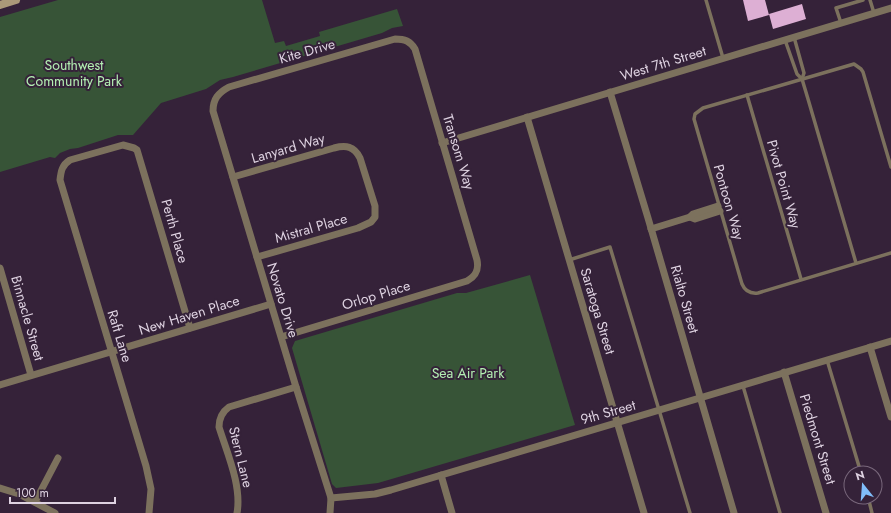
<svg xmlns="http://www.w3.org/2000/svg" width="891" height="513" viewBox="0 0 891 513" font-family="Jost,sans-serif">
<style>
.green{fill:#375437}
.building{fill:#ddafd4}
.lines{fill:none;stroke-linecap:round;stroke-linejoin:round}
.lane{stroke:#7c715d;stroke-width:3.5}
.street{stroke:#7c715d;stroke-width:7}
.secondary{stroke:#ab9979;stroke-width:8}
.labels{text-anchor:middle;stroke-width:4;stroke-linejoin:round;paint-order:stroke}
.street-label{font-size:14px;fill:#ded2e1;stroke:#352239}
.park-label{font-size:14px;fill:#b3efb2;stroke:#352239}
</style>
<rect width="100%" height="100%" fill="#352239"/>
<g class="green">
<path d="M58 0H262L275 43 284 41 286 46 320 36 319 32 397 9 403 26 392 28 382 33 233 77 220 80 206 89 161 103 133 135H118L78 148 70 149 60 153 55 158 50 157 0 172V17Z"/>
<path d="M530 275 575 425 378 483 336 488 332 484 292 348 295 341 457 293H466Z"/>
</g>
<g class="building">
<path d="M743 0H765L769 15 748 21Z"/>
<path d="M802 4 806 19 773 29 769 14Z"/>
</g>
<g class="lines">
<g class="lane">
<path d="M706 0 723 58"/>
<path d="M870 0 874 13"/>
<path d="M841 23 836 8 863 0"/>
<path d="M794 37 804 73 802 79 808 99 856 263"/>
<path d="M785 40 797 74 802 79"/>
<path d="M747 95 801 279"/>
<path d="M891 167 863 72 861 69 854 64 703 108 695 114 694 119 742 284C745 291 750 294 758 293L891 253"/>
<path d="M569 260 610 247 690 513"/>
<path d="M827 360 861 473"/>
<path d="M743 386 780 513"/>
<path d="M868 497 872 513"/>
</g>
<g class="street">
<path d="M610 92 648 218 734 513"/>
<path d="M527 117 644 513"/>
<path d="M442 143 891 8"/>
<path d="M233 177 334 148C346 145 354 146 360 158L375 206V217L371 222 358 228 257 257"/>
<path d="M690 217 695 219 720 211"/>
<path d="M651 229 690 217 693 214 718 206"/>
<path d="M0 268 31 375"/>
<path d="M281 337 467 281C476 276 479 270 477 260L415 49C410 41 405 39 395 39L229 87C218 93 213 99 213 111L296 387 331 498 330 513"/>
<path d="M870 347 891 417"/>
<path d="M784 372 826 513"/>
<path d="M0 385 271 304"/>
<path d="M441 475 452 513"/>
<path d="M0 488 19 494 55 513"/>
<path d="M331 498 375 494 391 490 891 341"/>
<path d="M35 502 58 458"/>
<path d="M149 513 151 489 146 466 60 180C61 171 62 165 70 160L123 145 134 148 137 150 190 328"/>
<path d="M237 513C242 486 227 453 219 427 219 418 222 412 229 407L296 387"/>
</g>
<path class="secondary" d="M0 5 16 0"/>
</g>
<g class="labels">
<g class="street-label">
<text transform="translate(307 51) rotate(-16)" y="5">Kite Drive</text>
<text transform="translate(663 63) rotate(-17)" y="5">West 7th Street</text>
<text transform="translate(288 148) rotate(-16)" y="5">Lanyard Way</text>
<text transform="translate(459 152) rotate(73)" y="5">Transom Way</text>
<text transform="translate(784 184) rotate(74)" y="5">Pivot Point Way</text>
<text transform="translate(729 202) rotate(74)" y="5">Pontoon Way</text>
<text transform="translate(311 228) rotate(-16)" y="5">Mistral Place</text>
<text transform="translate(175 231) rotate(74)" y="5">Perth Place</text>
<text transform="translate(376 295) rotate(-17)" y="5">Orlop Place</text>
<text transform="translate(685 299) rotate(74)" y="5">Rialto Street</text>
<text transform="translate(283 300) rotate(73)" y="5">Novato Drive</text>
<text transform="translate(598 311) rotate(73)" y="5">Saratoga Street</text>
<text transform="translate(189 315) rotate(-17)" y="5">New Haven Place</text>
<text transform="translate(28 318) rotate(74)" y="5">Binnacle Street</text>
<text transform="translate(120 336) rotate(73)" y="5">Raft Lane</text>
<text transform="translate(608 412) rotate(-16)" y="5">9th Street</text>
<text transform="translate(818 439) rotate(73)" y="5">Piedmont Street</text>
<text transform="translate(241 457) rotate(76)" y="5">Stern Lane</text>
</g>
<g class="park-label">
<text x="74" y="70">Southwest<tspan x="74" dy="16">Community Park</tspan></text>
<text x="468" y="378">Sea Air Park</text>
</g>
</g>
<g transform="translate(863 485) rotate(343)"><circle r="19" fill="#352239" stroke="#79687c"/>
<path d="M0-3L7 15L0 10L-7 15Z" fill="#80bdfa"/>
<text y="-6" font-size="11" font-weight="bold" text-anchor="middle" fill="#ded2e1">N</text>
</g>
<path d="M10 497v6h105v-6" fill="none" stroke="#ded2e1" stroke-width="2"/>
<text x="16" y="497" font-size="12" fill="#ded2e1" stroke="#352239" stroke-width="3" paint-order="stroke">100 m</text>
</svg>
